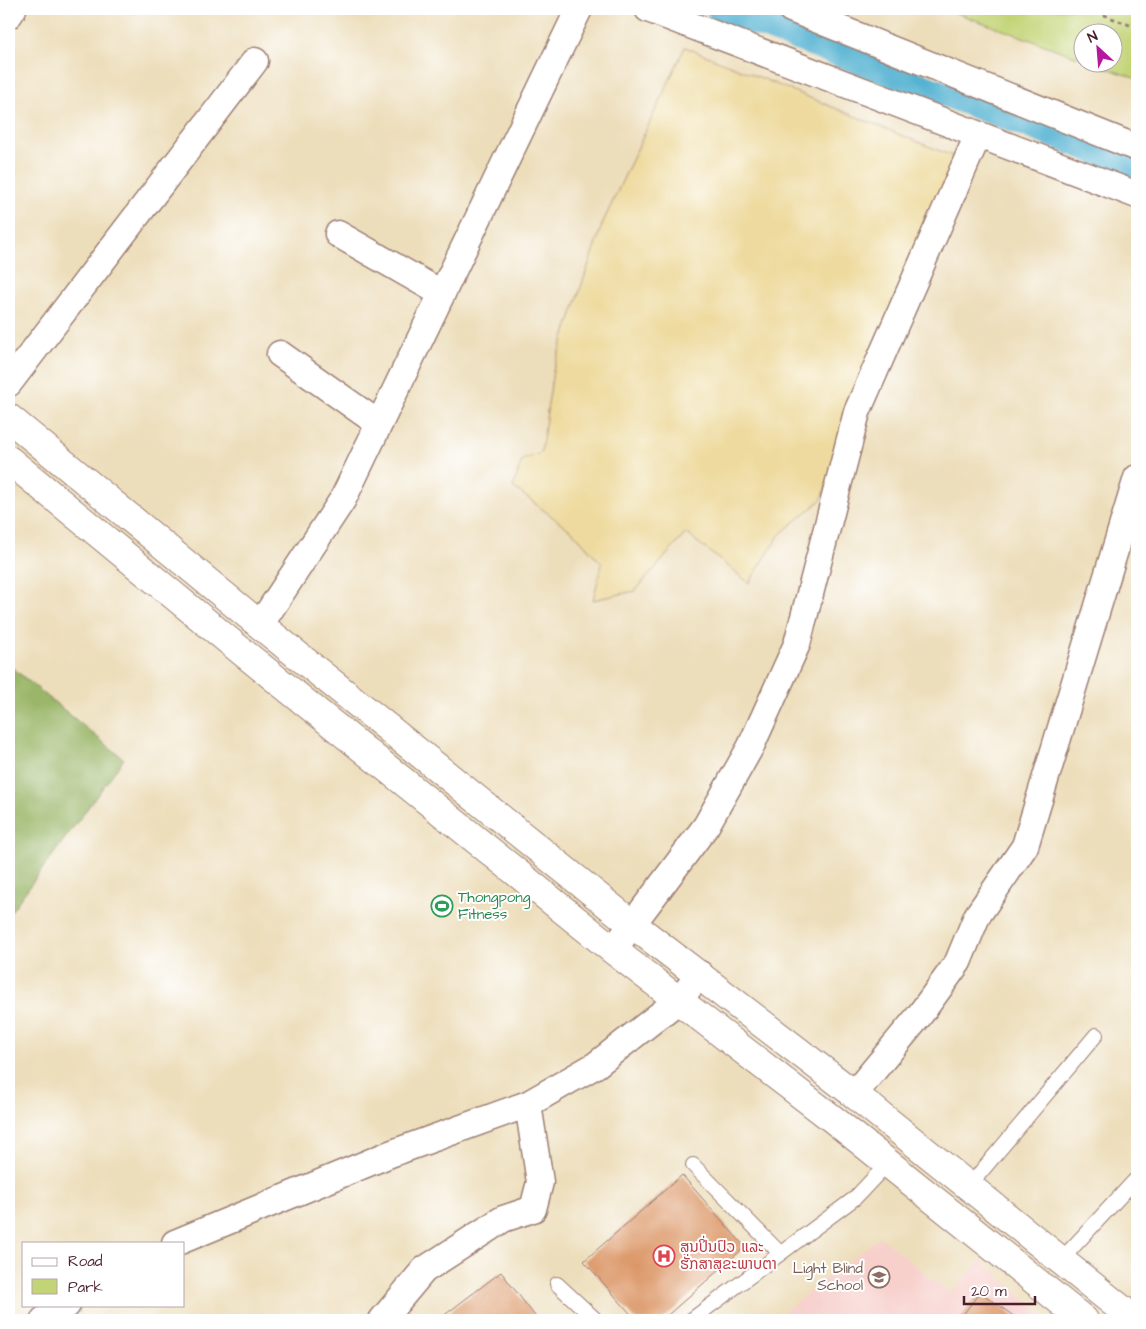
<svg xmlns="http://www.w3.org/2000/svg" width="1146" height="1329" viewBox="0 0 1146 1329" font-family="'Architects Daughter','Noto Sans Lao',sans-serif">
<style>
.built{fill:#f7d0cc}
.green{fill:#c3d477;stroke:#867a51}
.forest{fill:#9ab668;stroke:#726a4a}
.sand{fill:#eeda9e;stroke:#9c7c64}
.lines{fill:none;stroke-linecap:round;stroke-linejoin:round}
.canal{stroke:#54b2d2;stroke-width:25}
.building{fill:#da9361}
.service-casing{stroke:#9c7e73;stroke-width:16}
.minor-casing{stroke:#9c7e73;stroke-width:29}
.trunk-casing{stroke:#9c7e73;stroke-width:30}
.path{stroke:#9c7e73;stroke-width:3;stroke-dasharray:4 4;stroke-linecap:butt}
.service{stroke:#fff;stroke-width:14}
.minor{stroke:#fff;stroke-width:26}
.trunk{stroke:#fff;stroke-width:28}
.labels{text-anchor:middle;stroke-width:4;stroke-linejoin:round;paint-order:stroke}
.leisure-label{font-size:15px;fill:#27864d;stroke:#fff;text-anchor:start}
.health-label{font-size:15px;fill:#be3a42;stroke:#fff;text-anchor:start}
.education-label{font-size:15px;fill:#785e54;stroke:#fff;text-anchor:end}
</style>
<rect width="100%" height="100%" fill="#fff"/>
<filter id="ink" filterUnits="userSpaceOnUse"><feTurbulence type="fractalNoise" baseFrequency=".02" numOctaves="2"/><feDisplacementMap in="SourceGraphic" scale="10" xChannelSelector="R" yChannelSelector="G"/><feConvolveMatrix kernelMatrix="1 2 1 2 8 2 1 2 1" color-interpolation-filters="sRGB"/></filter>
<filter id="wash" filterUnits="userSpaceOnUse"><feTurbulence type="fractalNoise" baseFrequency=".0096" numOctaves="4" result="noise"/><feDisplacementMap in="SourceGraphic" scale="20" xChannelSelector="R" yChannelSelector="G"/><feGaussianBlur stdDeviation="1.12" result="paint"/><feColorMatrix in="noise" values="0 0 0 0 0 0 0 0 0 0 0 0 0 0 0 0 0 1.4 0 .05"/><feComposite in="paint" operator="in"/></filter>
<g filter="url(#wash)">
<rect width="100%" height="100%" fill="#eddebb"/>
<path class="built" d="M880 1237 950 1294 981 1260 1048 1320H773Z"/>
<path class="green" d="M945 9H1137V79L1092 63 1114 62V32H1084L1083 59Z"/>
<path class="forest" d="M9 665 124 759 9 914Z"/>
<path class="sand" d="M685 47 955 157 821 500 780 534 749 583 686 533 635 591 593 600 602 564 574 533 513 487 522 460 541 453 553 370 603 222Z"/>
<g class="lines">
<path class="canal" d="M719 9 1137 167"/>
</g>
<g id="blocks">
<g class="building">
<path d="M682 1175 745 1247 662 1320H636L584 1261Z"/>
<path d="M501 1272 538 1320H438Z"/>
<path d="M980 1292 1019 1320H959Z"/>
</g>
</g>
</g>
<g filter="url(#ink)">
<use href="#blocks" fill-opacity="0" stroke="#9c7e73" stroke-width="1"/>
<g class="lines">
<g class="service-casing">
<g id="service">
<path d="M693 1165 780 1253"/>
<path d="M969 1186 1096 1035"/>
<path d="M1061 1260 1137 1178"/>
<path d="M557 1284 596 1320"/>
<path d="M691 1320 855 1198 887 1164"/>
</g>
</g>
<g class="minor-casing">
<g id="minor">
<path d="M648 9 1137 195"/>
<path d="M791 9 1137 148"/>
<path d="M9 15 13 9"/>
<path d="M338 234 441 293"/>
<path d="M280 354 379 424"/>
<path d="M9 383 255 61"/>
<path d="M260 625 343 499 579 9"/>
<path d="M613 950 706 826 751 746 797 644 857 412 978 135"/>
<path d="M854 1094 919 1016 958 962 977 916 1025 846 1137 478"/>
<path d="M175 1243 390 1154 528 1104 596 1065 680 999 700 974"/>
<path d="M44 1320 67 1305"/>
<path d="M382 1320 424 1270 503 1219 533 1209 540 1182 528 1104"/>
</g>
</g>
<g class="trunk-casing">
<g id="trunk">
<path d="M9 418 260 625 632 924 854 1094 1135 1320"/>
<path d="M9 460 240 650 613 950 834 1120 1084 1320"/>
</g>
</g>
<path class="path" d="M1089 9 1137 28"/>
<use href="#service" class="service"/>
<use href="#minor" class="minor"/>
<use href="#trunk" class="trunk"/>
</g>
</g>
<defs>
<g id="stadium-ring" transform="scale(1.125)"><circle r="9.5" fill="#fff" stroke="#2e9e5b" stroke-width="1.5"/><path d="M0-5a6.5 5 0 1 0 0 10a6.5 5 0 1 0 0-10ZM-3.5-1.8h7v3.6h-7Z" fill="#2e9e5b"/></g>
<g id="hospital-ring" transform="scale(1.125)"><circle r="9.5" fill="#fff" stroke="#e0444e" stroke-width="1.5"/><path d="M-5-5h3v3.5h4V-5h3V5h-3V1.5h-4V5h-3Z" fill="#e0444e"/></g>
<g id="school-ring" transform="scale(1.125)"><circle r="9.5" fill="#fff" stroke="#8d6e63" stroke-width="1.5"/><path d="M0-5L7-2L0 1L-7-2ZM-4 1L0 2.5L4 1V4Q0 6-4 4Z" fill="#8d6e63"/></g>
</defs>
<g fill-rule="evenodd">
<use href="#stadium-ring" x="442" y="906"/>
<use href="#hospital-ring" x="664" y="1256"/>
<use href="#school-ring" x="879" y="1277"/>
</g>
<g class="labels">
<g class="leisure-label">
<text x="458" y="902">Thongpong<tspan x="458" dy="17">Fitness</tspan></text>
</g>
<g class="health-label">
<text x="680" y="1252">ສູນປິ່ນປົວ ແລະ<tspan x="680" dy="17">ຮັກສາສຸຂະພາບຕາ</tspan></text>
</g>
<g class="education-label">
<text x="863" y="1273">Light Blind<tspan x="863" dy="17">School</tspan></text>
</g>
</g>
<rect width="1146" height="1329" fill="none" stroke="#fff" stroke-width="30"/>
<rect x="22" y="1242" width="162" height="65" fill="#ffffff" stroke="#b7a5aa"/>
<rect x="32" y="1258" width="25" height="8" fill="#ffffff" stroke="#b7a5aa"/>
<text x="68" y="1266" font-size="15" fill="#4a1f2b">Road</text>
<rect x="32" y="1279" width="25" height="15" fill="#c3d477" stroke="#b7a5aa"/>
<text x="68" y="1292" font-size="15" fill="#4a1f2b">Park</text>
<g transform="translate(1098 48) rotate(334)"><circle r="24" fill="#ffffff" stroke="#b7a5aa"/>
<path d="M0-4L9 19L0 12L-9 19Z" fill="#b5179e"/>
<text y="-8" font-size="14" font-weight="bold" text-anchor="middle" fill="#4a1f2b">N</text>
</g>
<path d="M964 1296v8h71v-8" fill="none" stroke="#4a1f2b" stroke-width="2.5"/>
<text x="971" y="1296" font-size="15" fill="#4a1f2b" stroke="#ffffff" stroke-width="4" paint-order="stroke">20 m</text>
</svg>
